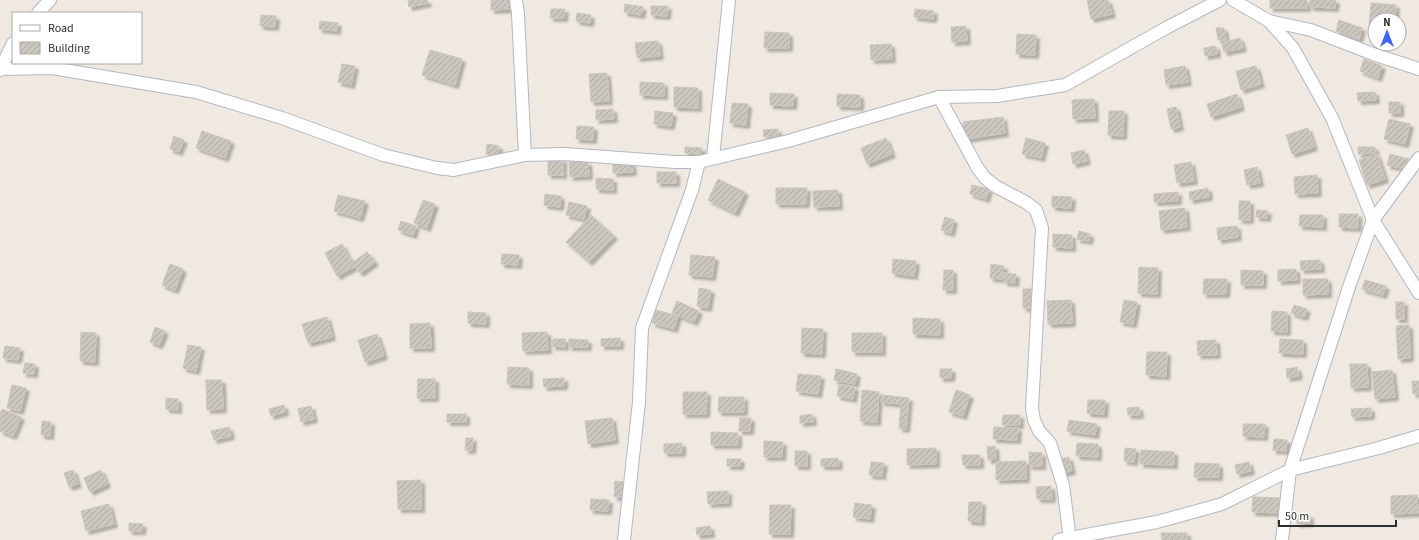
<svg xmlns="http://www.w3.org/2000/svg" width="1419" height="540" viewBox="0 0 1419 540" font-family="'Source Sans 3',sans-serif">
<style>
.building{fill:url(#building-hatch);stroke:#cbc5ba;filter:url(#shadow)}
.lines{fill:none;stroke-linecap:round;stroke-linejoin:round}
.minor-casing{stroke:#b4b7c1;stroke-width:14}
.minor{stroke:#fff;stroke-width:12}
</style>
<defs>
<pattern id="building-hatch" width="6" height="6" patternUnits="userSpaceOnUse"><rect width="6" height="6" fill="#cbc7bf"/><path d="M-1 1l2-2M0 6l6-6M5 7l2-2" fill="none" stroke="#afaba4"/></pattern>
<filter id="shadow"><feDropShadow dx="3.5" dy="3.5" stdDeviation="1" flood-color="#0004"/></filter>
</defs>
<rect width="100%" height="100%" fill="#efe9e1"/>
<g class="building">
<path d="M408 0H427L428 3 409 7Z"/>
<path d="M491 0H512V9L491 10Z"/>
<path d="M1087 0H1108L1112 14 1091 19Z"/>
<rect x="1270" y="0" width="37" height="8"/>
<path d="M1310 0H1336L1335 8 1310 7Z"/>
<path d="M1371 3 1396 5 1395 20H1375V26H1369Z"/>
<path d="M625 4 643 7 641 15 624 12Z"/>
<path d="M651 6H668L667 16 651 15Z"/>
<path d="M551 9H565L564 18H550Z"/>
<path d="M915 9 934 11 933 19 914 17Z"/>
<path d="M577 13 591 15 590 23 576 21Z"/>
<path d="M261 15 276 16 275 27 260 26Z"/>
<path d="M1339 20 1362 28 1359 39 1336 31Z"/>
<path d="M320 21 338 23 337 31 319 29Z"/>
<path d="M966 26 967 41 952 42 951 27Z"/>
<path d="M1216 28H1224L1226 40H1218Z"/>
<path d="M765 32 789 33V48H764Z"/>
<path d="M1017 34 1036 35 1035 55 1016 54Z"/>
<path d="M1240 38 1243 48 1224 52 1222 43Z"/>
<path d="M658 41 660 56 637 58 635 43Z"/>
<path d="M891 44 892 59 871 60 870 45Z"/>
<path d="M1216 46 1217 54 1205 56 1204 48Z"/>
<path d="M430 50 462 59 455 85 422 75Z"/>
<path d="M1364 59 1382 66 1378 78 1360 71Z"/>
<path d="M342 64 355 66 351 85 338 82Z"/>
<path d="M1185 66 1188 82 1166 85 1164 70Z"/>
<path d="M1256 66 1261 84 1241 90 1236 71Z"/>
<path d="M607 73 609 101 591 102 589 74Z"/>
<path d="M640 82 664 83V96L640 95Z"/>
<path d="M674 87 698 88V108L674 107Z"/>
<path d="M1375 92 1376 100 1358 101 1357 93Z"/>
<path d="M770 93 794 94 793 106 770 105Z"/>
<path d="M837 94 860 95V107L837 106Z"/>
<path d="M1237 94 1241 107 1211 117 1207 104Z"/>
<path d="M1094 99 1095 118 1073 119 1072 100Z"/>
<rect x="1389" y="102" width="11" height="11"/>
<path d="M732 103 748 104 746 125 730 123Z"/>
<path d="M1176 107 1180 127 1171 129 1167 109Z"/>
<path d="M613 109 614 119 596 120V110Z"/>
<path d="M655 111 673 113 671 126 654 124Z"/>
<path d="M1109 111H1124L1123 136 1108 135Z"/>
<path d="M1003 117 1005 133 965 139 963 122Z"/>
<path d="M1389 119 1410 124 1405 144 1384 139Z"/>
<path d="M577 126 594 127 593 140 576 139Z"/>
<path d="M1308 128 1314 147 1292 154 1286 135Z"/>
<path d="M778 129V136L764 137 763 130Z"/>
<path d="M202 131 231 141 225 158 196 148Z"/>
<path d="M174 136 184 140 179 152 170 149Z"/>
<path d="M886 138 892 154 867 164 861 148Z"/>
<path d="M1026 138 1045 143 1041 158 1022 154Z"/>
<path d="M487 144 499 146 498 155 486 154Z"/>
<path d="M685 147 702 148 701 154 685 153Z"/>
<path d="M1358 147H1375V153L1358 154Z"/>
<path d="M1084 150 1087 161 1073 164 1071 153Z"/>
<path d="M1377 154 1385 179 1367 185 1359 160Z"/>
<path d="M1390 154 1409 159 1406 169 1387 165Z"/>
<rect x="548" y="159" width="15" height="16"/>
<path d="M569 162H588L589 176 570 177Z"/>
<path d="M1191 162 1194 181 1177 183 1174 165Z"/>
<path d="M632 163 633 172 613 173V164Z"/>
<path d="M1257 167 1260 183 1247 185 1244 170Z"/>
<rect x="657" y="172" width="19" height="11"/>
<path d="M1317 175 1318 193 1295 194 1294 177Z"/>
<path d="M596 178 613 179V190L596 189Z"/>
<path d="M718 179 745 192 735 213 708 200Z"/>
<path d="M972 185 989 189 986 199 970 194Z"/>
<path d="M776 188H807L806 204H776Z"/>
<path d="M1208 188 1209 197 1190 200 1189 192Z"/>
<path d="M838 190 839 206 814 207 813 191Z"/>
<path d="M1178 192V201L1154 202V194Z"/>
<path d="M545 194 561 196 560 207 544 205Z"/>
<path d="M338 195 365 201 360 218 334 211Z"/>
<path d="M1052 196 1072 197 1071 208 1052 207Z"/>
<path d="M423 200 435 204 427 228 414 223Z"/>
<rect x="1239" y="201" width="11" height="19"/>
<path d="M569 202 587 206 584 219 566 215Z"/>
<path d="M1185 208 1187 227 1161 230 1159 211Z"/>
<path d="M1257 210 1268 211 1267 218 1256 217Z"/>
<path d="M1339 214H1358V228L1339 227Z"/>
<path d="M591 215 614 236 589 262 566 242Z"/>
<path d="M1300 215H1323V227L1299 226Z"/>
<path d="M945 217 954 220 951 233 941 230Z"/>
<path d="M401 221 416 226 413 235 398 230Z"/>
<path d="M1237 226 1238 237 1218 240 1217 228Z"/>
<path d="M1079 231 1090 234 1089 241 1077 239Z"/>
<path d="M1053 234 1072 235V248L1053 247Z"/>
<path d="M342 244 354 267 337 276 325 253Z"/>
<path d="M367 252 375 262 360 273 352 263Z"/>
<path d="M502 254 519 255 518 265 501 264Z"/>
<path d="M691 255 715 257 712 277 689 275Z"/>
<path d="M893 259 916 261 914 276 892 273Z"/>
<path d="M1320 260 1321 269 1301 270 1300 261Z"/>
<path d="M170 264 183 269 175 290 162 285Z"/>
<path d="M991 264 1004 266 1002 279 990 278Z"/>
<path d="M1139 267 1158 268 1157 294 1138 293Z"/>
<path d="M1296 269 1297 280 1278 281V270Z"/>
<path d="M944 270H953V290H943Z"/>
<path d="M1241 270 1263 271V285H1241Z"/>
<path d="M1004 273 1016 274 1015 283 1004 282Z"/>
<path d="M1204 279H1227L1226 294H1203Z"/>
<path d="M1303 279H1328V294L1303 295Z"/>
<path d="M1365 280 1386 286 1383 295 1362 289Z"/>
<path d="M699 288 711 290 708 308 697 306Z"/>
<rect x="1023" y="289" width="8" height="19"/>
<path d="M1071 300 1072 323 1048 324 1047 301Z"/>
<path d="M1124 300 1137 302 1133 324 1120 322Z"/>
<path d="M677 301 699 311 694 322 672 313Z"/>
<rect x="1396" y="302" width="8" height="17"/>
<path d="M1294 305 1307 309 1304 317 1291 313Z"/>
<path d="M656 310 678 316 674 329 652 323Z"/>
<path d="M1272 311 1287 312V332L1271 331Z"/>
<path d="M468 312 486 313V324L468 323Z"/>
<path d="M327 317 332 337 308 343 302 324Z"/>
<path d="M913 318 940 319V335L913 334Z"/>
<path d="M430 323 431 348H410V324Z"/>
<path d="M1409 325 1410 358 1398 359 1396 326Z"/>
<path d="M155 327 165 331 159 345 150 342Z"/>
<path d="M802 328 823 329 822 354 801 353Z"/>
<path d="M81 332 96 333 95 362 80 361Z"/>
<path d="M547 332 548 350 523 351 522 333Z"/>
<rect x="852" y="333" width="30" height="19"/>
<path d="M377 334 384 356 365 362 358 340Z"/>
<path d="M620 338V346H601V339Z"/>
<path d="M553 339H565V347L552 346Z"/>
<path d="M569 339 588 340V347H569Z"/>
<path d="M1280 339 1303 340V354L1279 353Z"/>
<path d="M1216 340 1217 355H1198L1197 341Z"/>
<path d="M188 345 201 347 196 371 183 368Z"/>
<path d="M5 346 20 348 18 360 3 358Z"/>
<path d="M1147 352H1167L1166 376 1146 375Z"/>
<path d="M25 363 35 364 34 374 23 373Z"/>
<path d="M1350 364H1367L1368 387 1351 388Z"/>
<path d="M508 367 529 368V385L507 384Z"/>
<path d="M1297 367 1299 376 1287 378 1286 369Z"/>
<path d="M836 369 857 374 855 384 834 380Z"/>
<path d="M940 369H952L951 378H940Z"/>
<path d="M1392 370 1395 397 1375 399 1372 372Z"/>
<path d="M798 374 821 376 818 394 796 391Z"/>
<path d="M564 378V386L544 387 543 379Z"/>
<path d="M418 379H435V398H417Z"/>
<path d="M206 380H222L223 409 207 410Z"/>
<path d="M1412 381H1419V394H1413Z"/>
<path d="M12 385 26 388 20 411 7 408Z"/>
<path d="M839 385 855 387 853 399 837 396Z"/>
<path d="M862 390 879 392 877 422 860 421Z"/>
<path d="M956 390 970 395 963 416 949 412Z"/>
<path d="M683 392H707L706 414H683Z"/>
<path d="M882 395 909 398 906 429 899 428 901 404 881 402Z"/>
<path d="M719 397H744V412H718Z"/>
<path d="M166 398 178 399V410L166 409Z"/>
<path d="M1088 400H1105L1104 414 1087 413Z"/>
<path d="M284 405 285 412 271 416 269 409Z"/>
<path d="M311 406 314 419 301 422 298 409Z"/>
<path d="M1139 407 1140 415H1128L1127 408Z"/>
<path d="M1371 408V416L1352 417 1351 409Z"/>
<path d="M2 409 21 417 13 436 0 431V415Z"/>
<rect x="447" y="414" width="19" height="8"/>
<path d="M812 414 813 422 800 423V416Z"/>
<path d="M1003 415H1020V425H1002Z"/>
<path d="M612 418 615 440 588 444 585 421Z"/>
<path d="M740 418H751L750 431H739Z"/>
<path d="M1069 420 1097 424 1095 435 1067 431Z"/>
<path d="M42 421 51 422 50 436 41 435Z"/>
<path d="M1243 424H1265L1264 437 1243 436Z"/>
<path d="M229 427 231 436 214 440 211 431Z"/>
<path d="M994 427 1018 428 1017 440 993 439Z"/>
<path d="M711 432 738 433V445H711Z"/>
<path d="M466 438H473L472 450H465Z"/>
<path d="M1274 439 1287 440 1286 451 1273 450Z"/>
<path d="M764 441 783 442 782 457H764Z"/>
<path d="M682 443V453H664V444Z"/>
<path d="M1077 443 1098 444V457L1076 456Z"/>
<path d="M995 446 996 459 988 460 987 447Z"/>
<path d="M936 448V464L907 465V449Z"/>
<path d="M1125 448 1136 449 1134 462 1124 461Z"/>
<path d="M1141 450 1174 452V465L1140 464Z"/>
<rect x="795" y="451" width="12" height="15"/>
<path d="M1029 452 1042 453V466H1029Z"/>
<path d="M962 455H980V465H963Z"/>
<path d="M1069 457 1072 471 1062 473 1059 459Z"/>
<path d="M838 458 839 466H821V459Z"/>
<path d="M727 459H741L740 466H727Z"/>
<path d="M1026 461V479L996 480V462Z"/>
<path d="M871 462 884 463 882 476 869 475Z"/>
<path d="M1249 462 1251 471 1237 474 1235 465Z"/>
<path d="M1195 463 1219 464V477H1194Z"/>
<path d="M73 470 78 484 69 487 64 473Z"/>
<path d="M101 470 107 484 90 492 84 478Z"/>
<path d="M421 480V509H398L397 481Z"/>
<path d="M615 481 623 482 622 497H614Z"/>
<path d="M1051 486 1052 499H1037L1036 487Z"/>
<path d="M728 491V503L708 504 707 492Z"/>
<path d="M1417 495 1418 513 1391 514V496Z"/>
<path d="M1253 497 1280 498V513L1252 512Z"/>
<path d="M591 499 609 500 608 511 590 510Z"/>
<path d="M969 502H982L981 522 968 521Z"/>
<path d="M855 503 872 505 870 519 853 517Z"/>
<path d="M109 504 114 524 86 531 81 511Z"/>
<path d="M770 505H791L790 534H769Z"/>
<path d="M1310 515V523L1297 524V516Z"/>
<path d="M129 523 143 524 142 531H129Z"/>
<path d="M710 526 711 534 697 535 696 528Z"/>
<path d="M1161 533H1187V540H1162Z"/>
</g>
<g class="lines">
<g class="minor-casing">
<g id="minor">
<path d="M516 0 518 14 525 155"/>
<path d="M1233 0 1269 21 1293 48 1332 118 1373 220 1419 293"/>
<path d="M38 13 50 0"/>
<path d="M1269 21 1311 30 1373 54 1419 69"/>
<path d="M0 69 52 68 196 92 282 118 383 155 437 168 454 170 525 155 565 154 675 162H699L788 141 939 97 997 96 1065 85 1166 28 1220 0"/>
<path d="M0 70 13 43"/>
<path d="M939 97 977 167 985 178 995 186 1027 203 1036 210 1042 228 1032 408 1034 420 1039 431 1050 443 1063 485 1070 540"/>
<path d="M713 158 729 0"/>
<path d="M624 540 639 402 642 328 692 190 699 162"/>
<path d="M1059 540 1157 522 1222 504 1290 470 1379 448 1419 436"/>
<path d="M1282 540 1290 470 1350 284 1373 220 1419 158"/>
</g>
</g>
<use href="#minor" class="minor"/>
</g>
<rect x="12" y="12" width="130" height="52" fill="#ffffff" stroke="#ababab"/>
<rect x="20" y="25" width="20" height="6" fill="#ffffff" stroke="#ababab"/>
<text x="48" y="32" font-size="12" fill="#2e2e2e">Road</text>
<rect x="20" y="42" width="20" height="12" fill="url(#building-hatch)" stroke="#ababab"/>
<text x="48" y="52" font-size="12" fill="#2e2e2e">Building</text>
<g transform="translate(1387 32)"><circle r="19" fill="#ffffff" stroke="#ababab"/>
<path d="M0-3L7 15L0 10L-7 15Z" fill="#4264fb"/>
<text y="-6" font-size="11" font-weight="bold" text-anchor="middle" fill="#2e2e2e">N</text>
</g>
<path d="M1279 520v6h117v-6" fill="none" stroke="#2e2e2e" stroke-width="2"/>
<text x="1285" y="520" font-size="12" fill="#2e2e2e" stroke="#ffffff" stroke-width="3" paint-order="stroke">50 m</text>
</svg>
